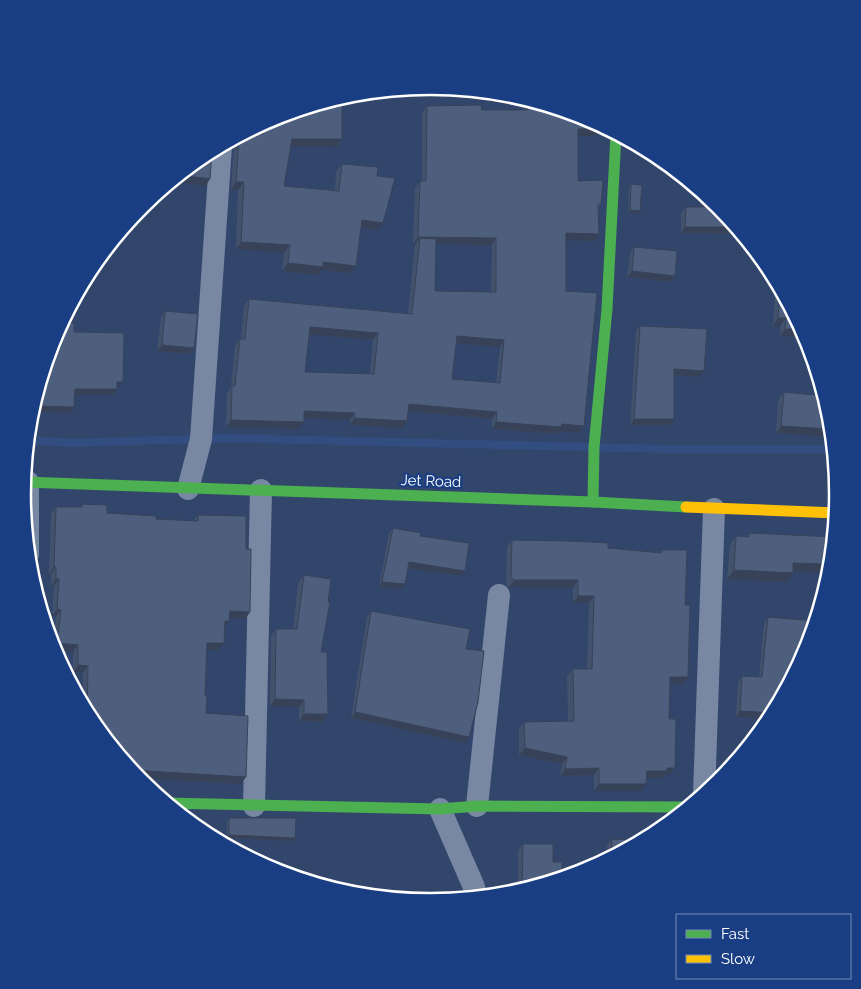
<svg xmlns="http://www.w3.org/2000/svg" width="861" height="989" viewBox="0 0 861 989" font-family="Raleway,sans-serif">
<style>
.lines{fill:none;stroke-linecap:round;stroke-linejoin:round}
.stream{stroke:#324d80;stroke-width:8}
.street{stroke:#7887a2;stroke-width:22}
.fast{stroke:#4caf50;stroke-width:11}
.slow{stroke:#ffc107;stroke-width:11}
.wall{fill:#43526c;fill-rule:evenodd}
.shaded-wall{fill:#374258}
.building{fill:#4e5f7d;stroke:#374258;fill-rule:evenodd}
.labels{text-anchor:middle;stroke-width:4.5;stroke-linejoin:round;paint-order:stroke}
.street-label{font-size:15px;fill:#fff;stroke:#193e84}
.rim{fill:none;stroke:#fff;stroke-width:2.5}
</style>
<rect width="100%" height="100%" fill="#32466c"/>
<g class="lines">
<path class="stream" d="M28 440 70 443 225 438 665 449H834"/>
<g class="street">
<path d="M28 482V554"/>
<path d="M188 489 201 439 221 146"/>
<path d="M704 795 714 509"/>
<path d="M254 806 261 490"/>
<path d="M477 806 499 595"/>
<path d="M440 809 474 887 476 898"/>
</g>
<g class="fast">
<path d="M24 482 593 502 686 507"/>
<path d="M593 502 594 447 607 309 616 134"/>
<path d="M167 803 440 809 477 806 690 807"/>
</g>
<path class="slow" d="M686 507 837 513"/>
</g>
<g class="wall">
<path d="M528 102 594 136H578V181L601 204 598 208 594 241 566 240V291L584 426 580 433 559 431 557 434 492 429V419L408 411 402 428 350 425V420L304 418V422L299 429 226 427 227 393 231 387 235 346 240 339H241L244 306 249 299 408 313 415 245 416 244H413L415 188 420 181H422V113L427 106 482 110H523ZM436 244 492 245 491 292 435 291ZM309 334 373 340 370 374 305 372ZM456 343 500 347 496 383 452 379Z"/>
<path d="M275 117 342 139 337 147 291 146 284 186 335 190 336 172 342 164 377 176 383 223 378 230 361 228 351 273 321 270 317 275 282 271 284 253 236 249 238 190 231 189 234 147 232 140 247 132 258 133V126Z"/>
<path d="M631 184 640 211 638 214 628 213 629 187Z"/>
<path d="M686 207H720L741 233 740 234 681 233V213Z"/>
<path d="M634 247 670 282 627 277 630 253Z"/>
<path d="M776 280 805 334 804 337 780 336V326H773Z"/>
<path d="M165 311 194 348 190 354 157 351 161 317Z"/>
<path d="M640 326 704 371 700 377 674 375V419L670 425H630L636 331Z"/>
<path d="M784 392 831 415 834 446 831 445 832 437 776 433 778 400Z"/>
<path d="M82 504 107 513 156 519 194 520 198 515 246 549 250 612 245 619 229 618 225 628 219 650H206L205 696 206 713 241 784 138 778 91 721 83 705V673L73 672V652L53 650V647L56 616H52L54 586H51V574H49L51 514 56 507H80Z"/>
<path d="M393 528 420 536 465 571 461 576 408 568 401 589 379 587 389 533Z"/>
<path d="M749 533 834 537 831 573 793 572V573L786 582 727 579 730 545 736 536 746 537Z"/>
<path d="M512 540 660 552 662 550 683 684H670L669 719V775H664L662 778H647L641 791H594V775L560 776 562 764 519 755V729L524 722 568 721 567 676 573 669H587L589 603H573V588L509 587 506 584 507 547Z"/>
<path d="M304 575 321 652 328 714 323 722 299 721V707H270L271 636 276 629H293L298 583Z"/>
<path d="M371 611 466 649 465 743 351 718 367 617Z"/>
<path d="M768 617 816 621 736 717 738 682 742 676 759 677 764 623Z"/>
<path d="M229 818 295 838 293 841 227 838V821Z"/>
<path d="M612 839 646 840 607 861V845Z"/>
<path d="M523 844 553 862 562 876 568 877 518 892V851Z"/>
</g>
<g class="shaded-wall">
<path d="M578 129H599L594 136H573Z"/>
<path d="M292 139H342L337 147 287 146Z"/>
<path d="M180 175 210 179 205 186 174 182 169 188 165 187Z"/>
<path d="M236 182H244L238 190 231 189Z"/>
<path d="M630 210 640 211 638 214 628 213Z"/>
<path d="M362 220 383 223 378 230 356 227Z"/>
<path d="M685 227H736L741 233 740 234 681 233Z"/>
<path d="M566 233 599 234 594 241 561 240Z"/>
<path d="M418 237 496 238 492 245 420 244V238L416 244H413Z"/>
<path d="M241 242 290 245 284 253 236 249Z"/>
<path d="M323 262 356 266 351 273 321 270 317 275 282 271 288 263Z"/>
<path d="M632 271 675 276 670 282 627 277Z"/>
<path d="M778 318H786L780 326H773Z"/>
<path d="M310 327 378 333 373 340 305 334Z"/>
<path d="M785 329H803L805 334 804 337 780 336Z"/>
<path d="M457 336 504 340 500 347 452 343Z"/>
<path d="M162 345 194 348 190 354 157 351Z"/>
<path d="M674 369 704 371 700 377 670 375Z"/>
<path d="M117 382H123L119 387H113Z"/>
<path d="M75 389H117L113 395H71Z"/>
<path d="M409 404 497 412 492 419 404 411Z"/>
<path d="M33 406 74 407 70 413 31 412Z"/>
<path d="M304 411 355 413 350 420 299 418Z"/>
<path d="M354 418 407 421 402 428 350 425Z"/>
<path d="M634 419H674L670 425H630Z"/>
<path d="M231 420 304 422 299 429 226 427Z"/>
<path d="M496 422 562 424 584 426 580 433 559 431 557 434 492 429Z"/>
<path d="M781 426 832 429 833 436 832 437 776 433Z"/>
<path d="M409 562 465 571 461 576 405 568Z"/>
<path d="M793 563 832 564 831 573 787 572Z"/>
<path d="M54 567H56L51 574H49Z"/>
<path d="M734 570 793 573 786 582 727 579Z"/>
<path d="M56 579H59L54 586H51Z"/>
<path d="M514 580H578L573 588 509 587Z"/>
<path d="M382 582 405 584 401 589 379 587Z"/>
<path d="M578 596H594L589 603H573Z"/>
<path d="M57 609 61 610 56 616H52Z"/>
<path d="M230 611 250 612 245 619 225 618Z"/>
<path d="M225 621H229L224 628Z"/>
<path d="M57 643 78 645 73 652 53 650V649Z"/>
<path d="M207 643H224L219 650H202Z"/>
<path d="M78 665 88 666 83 673 73 672Z"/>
<path d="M670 677H688L683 684 665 685Z"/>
<path d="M275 699 304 700 299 707H270Z"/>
<path d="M740 711 774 713 771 719 736 717Z"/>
<path d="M355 712 469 737 465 743 351 718Z"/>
<path d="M304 714H328L323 722 299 721Z"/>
<path d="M525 748 567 757 562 764 519 755Z"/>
<path d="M599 768 594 775 560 776 565 769Z"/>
<path d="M667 768H675L669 775H664L662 778H642L647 771Z"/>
<path d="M131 770 246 777 241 784 138 778Z"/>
<path d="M599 784H646L641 791H594Z"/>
<path d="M229 835 295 838 293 841 227 838Z"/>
</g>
<g class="building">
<path d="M342 97V139H292L284 186 339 191 342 164 378 167 377 176 395 178 383 223 362 220 356 266 323 262V267L288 263 290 245 241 242 244 182H236L239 139V137L247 132 263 134V123L275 117Z"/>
<path d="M528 102H536L587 118 599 124V129H578V181L603 180 601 204H598L599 234 566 233V291L597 293 584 426 562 424 561 427 496 422 497 412 409 404 407 421 354 418 355 413 304 411V422L231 420 232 386H235L240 339H245L249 299 412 314 420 238 436 239 435 291 496 292V238L418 237 420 181H426L427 106 481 105 482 110H528ZM310 327 378 333 374 374 305 372ZM457 336 504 340 500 383 452 379Z"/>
<path d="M212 151 210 179 180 175 204 155Z"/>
<path d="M631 184 642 185 640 211 630 210Z"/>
<path d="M686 207H720L736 227H685Z"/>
<path d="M634 247 677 251 675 276 632 271Z"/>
<path d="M780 288 803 329H785L786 318H778Z"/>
<path d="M165 311 198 314 194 348 162 345Z"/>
<path d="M62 323H74V332L124 333 123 382H117V389H75L74 407 33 406 54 338Z"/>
<path d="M640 326 707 329 704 371 674 369V419H634Z"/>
<path d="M784 392 825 396 831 415 832 429 781 426Z"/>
<path d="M82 504 107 505V513L156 516V519L198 521V515L246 516V549H251L250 612 230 611 229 621H225L224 643H207L205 696H207L206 713 248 716 246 777 131 770 91 721 87 714 88 666 78 665V645L57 643 61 610 57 609 59 579H56V567H54L56 507H82Z"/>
<path d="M393 528 421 533 420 536 469 543 465 571 409 562 405 584 382 582Z"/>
<path d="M749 533 834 537 832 564 793 563V573L734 570 736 536 749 537Z"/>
<path d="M512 540 567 541 608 543V548L662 553V550H687L685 605H690L688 677H670L669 719H676L675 768H667V771H647L646 784H599V768L565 769 567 757 525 748 524 722 574 721 573 669H592L594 596H578V580H514L511 577Z"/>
<path d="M304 575 331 579 328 602H330L321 652H327L328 714H304V700L275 699 276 629H297Z"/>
<path d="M371 611 470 629 466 649 484 651 478 702 469 737 355 712Z"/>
<path d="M768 617 816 621 807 651 774 713 740 711 742 676 762 677Z"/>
<path d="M229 818H296L295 838 229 835Z"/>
<path d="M612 839 646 840 611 858Z"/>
<path d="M220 842 236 843V851Z"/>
<path d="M523 844H553V862H562V876H568V877L522 891Z"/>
</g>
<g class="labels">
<g class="street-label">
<text transform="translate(431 481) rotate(2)" y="5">Jet Road</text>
</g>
</g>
<path d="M0 0H861V989H0ZM31 494a399 399 0 1 1 798 0a399 399 0 1 1-798 0Z" fill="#193e84" fill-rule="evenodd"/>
<path class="rim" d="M31 494a399 399 0 1 1 798 0a399 399 0 1 1-798 0Z"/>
<rect x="676" y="914" width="175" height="65" fill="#193e84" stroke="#758bb5"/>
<rect x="686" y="930" width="25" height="8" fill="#4caf50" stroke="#758bb5"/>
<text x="721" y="939" font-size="15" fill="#ffffff">Fast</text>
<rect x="686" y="955" width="25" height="8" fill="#ffc107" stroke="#758bb5"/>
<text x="721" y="964" font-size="15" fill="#ffffff">Slow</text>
</svg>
